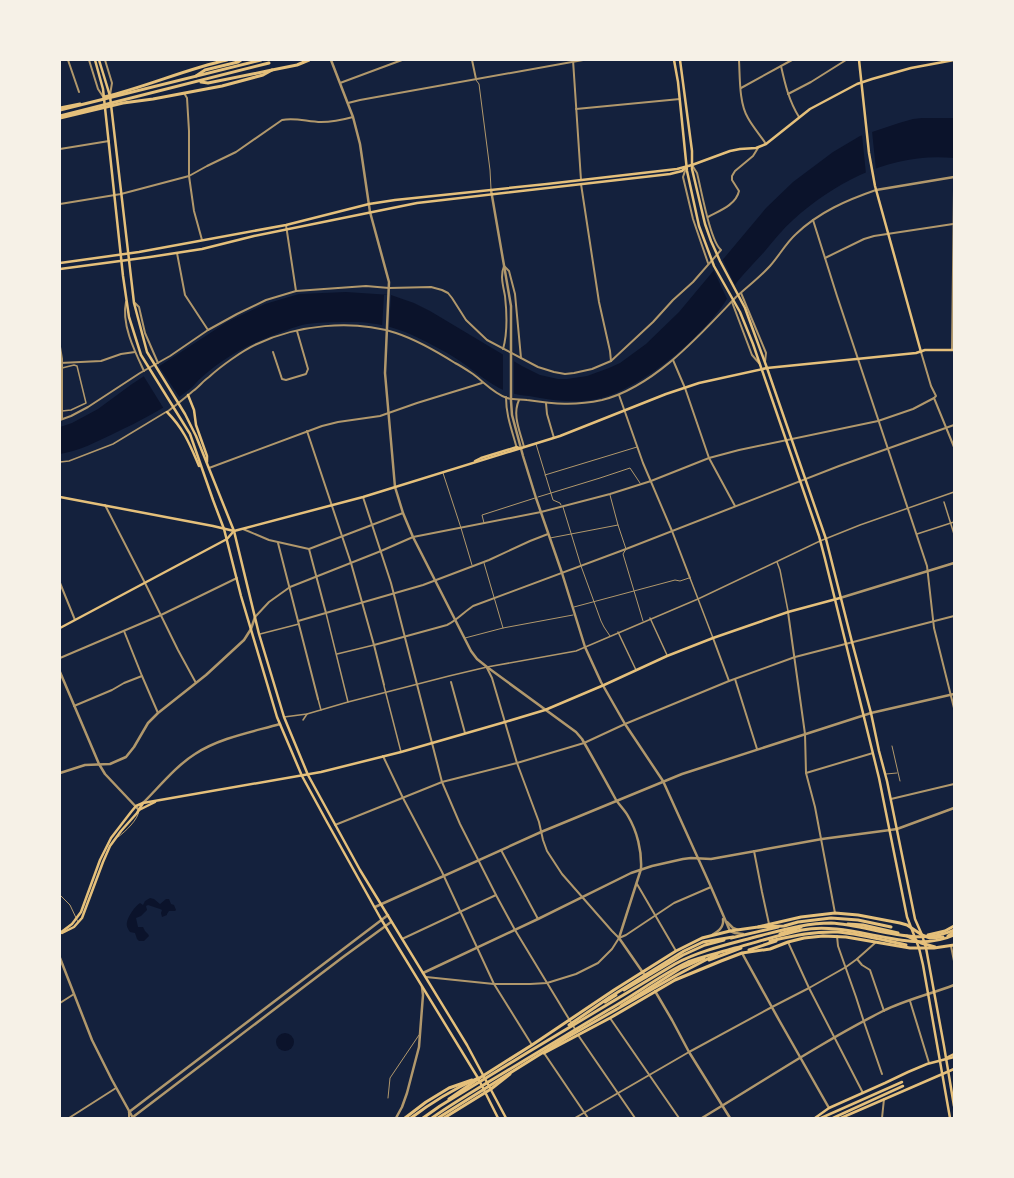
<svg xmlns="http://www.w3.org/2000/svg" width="1014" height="1178" viewBox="0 0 1014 1178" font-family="Figtree,sans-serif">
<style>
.water{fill:#0b132b}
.pier{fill:#14213d}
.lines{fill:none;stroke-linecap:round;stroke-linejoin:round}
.service{stroke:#b1986c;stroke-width:1}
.pedestrian{stroke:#b1986c;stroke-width:1.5}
.minor{stroke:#b1986c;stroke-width:2}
.tertiary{stroke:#b1986c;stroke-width:2.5}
.secondary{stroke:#e5c07b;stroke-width:2.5}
.primary{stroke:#e5c07b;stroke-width:3}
.trunk{stroke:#e5c07b;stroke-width:3}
</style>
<rect width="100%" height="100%" fill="#14213d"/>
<g class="water">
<path d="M922 118H954V158C894 152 837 180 793 220 783 229 774 240 765 251 756 261 746 271 737 282 731 290 727 300 721 308 694 342 656 375 616 393 587 405 559 402 529 396 519 395 508 393 499 388 481 378 465 363 447 353 429 343 409 332 390 327 379 324 365 322 354 322 338 322 322 322 307 324 300 325 293 328 287 330 264 338 241 348 221 362 214 367 207 372 201 378 197 381 194 386 190 389 166 408 140 421 113 434 96 442 79 451 60 454V427L72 423 98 409 132 384 227 322 265 304 299 294 346 292 391 295 414 303 430 311 522 366 540 375 558 379H567L587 376 609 368 620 363 646 344 679 312 766 208 793 182 833 152 860 136 899 123 913 119Z"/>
<path d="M150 898 154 899 160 904 166 899H169L171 904 174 905 176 910 175 911H169L167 914V915L162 917 161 913 162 910 160 909 148 905 146 906 147 910 141 916 136 918 138 927H143L145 931 148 934 149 936 144 941H139L137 939 135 933 130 932C128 929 126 926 127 922 128 916 135 906 140 903L143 905 145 901Z"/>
<circle cx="285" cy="1042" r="9"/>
</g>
<g class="pier">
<path d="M872 131 876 170 866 174 862 135Z"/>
<path d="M722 258 736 287 728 301 713 269Z"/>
<path d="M384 295H391L389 329 382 327Z"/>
<path d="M503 353 514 359V396L503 392Z"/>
<path d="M158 365 180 398 164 409 143 375Z"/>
</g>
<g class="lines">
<g class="service">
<path d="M476 80 479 84 490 170 491 189"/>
<path d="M536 444 553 500 560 503 561 505"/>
<path d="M443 473 461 528 472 565"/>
<path d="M545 475 637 447"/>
<path d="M610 495 618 525 626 549 623 554 643 621"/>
<path d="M538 497 600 478 630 468 640 483"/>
<path d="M563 507 581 566 601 621 604 627 610 636"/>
<path d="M484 523 482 515 535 498"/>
<path d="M550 538 571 534 618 525"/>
<path d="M484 563 503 628"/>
<path d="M574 607 675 580 680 581 689 578"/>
<path d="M465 638 503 628 573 615"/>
<path d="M892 746 900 781"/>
<path d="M886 774 897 773"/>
<path d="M118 837C125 832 139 819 139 810"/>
<path d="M60 895 70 905 78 922"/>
<path d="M388 1098 390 1078 419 1035"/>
</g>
<g class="pedestrian">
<path d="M74 365 77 366 86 403 71 410 62 411V368Z"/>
<path d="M60 462 69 461 113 444 166 412"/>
<path d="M944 502 954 534"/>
<path d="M917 534 954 522"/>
<path d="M777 562 780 570 788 611"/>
<path d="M690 578 713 638"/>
<path d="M326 613 348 702"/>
<path d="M650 618 667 655"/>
<path d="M618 632 636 670"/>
<path d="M260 634 299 624"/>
<path d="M337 654 374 645"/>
<path d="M384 686 401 752"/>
<path d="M318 699 321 710"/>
<path d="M284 717 307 714 348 702 449 676 487 667 576 651 698 599 820 541 860 525 954 492"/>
<path d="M303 720 307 714"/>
</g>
<g class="minor">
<path d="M68 60 79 92"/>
<path d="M89 60 98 89 104 98"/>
<path d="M105 60 112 83 110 95"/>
<path d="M472 60 476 79"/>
<path d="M573 60 581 180"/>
<path d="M739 60C740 78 739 103 748 118 753 127 760 135 766 144"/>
<path d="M781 66C785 84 789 101 799 117"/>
<path d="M340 83 402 60"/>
<path d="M741 88 792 60"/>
<path d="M184 93 187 98 189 131V176L194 211 202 240"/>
<path d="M788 94 811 82 846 60"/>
<path d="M348 103 360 100 583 60"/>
<path d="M576 109 680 99"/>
<path d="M60 149 109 141"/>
<path d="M686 168 683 177 693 219 708 263"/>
<path d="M581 184 599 302 610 351 611 361"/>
<path d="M60 204 121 194 189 176 207 166 236 152 282 120C295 117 308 122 321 122 332 122 342 120 353 117"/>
<path d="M708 217C719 211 736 205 739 191L732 180V176L735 171 753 156 758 148"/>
<path d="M813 220 837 296 927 566 934 628 954 708"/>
<path d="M286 225 296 291"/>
<path d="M177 253 185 295 208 330"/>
<path d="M825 258 864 239 874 236 953 224"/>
<path d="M741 293 766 353 765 362"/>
<path d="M126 302C121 324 135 352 144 371"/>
<path d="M732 302 752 355 759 363"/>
<path d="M135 303 139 307 145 333 158 363"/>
<path d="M60 347 62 359V419"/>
<path d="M503 349C508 332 507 314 505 296 503 285 500 276 504 266L509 271 515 294 521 358"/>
<path d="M952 350 954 190"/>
<path d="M273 352 282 379 286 380 306 374 308 369 297 331"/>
<path d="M921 352 931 386 936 396 934 398 954 447"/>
<path d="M673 360 685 388 709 458 735 506"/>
<path d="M60 363 101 361 121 354 135 352"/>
<path d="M619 395 643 463 672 531 690 578"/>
<path d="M506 397C506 416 512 430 517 449"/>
<path d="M519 400C512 415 520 431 524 447"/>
<path d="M546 403 547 414 554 438"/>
<path d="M167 412C176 405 185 398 193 391 199 387 203 381 209 377 221 366 242 351 257 344 297 325 352 319 396 333 417 340 436 351 455 363 461 366 467 370 473 374 484 382 493 393 507 398 513 400 521 399 527 400 555 404 574 406 602 400 654 387 700 335 736 297 747 287 760 277 770 266 779 256 786 243 796 234 819 212 847 200 876 190"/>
<path d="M60 420 71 416 88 407 140 373 170 356 208 330 237 314 266 300 296 291 366 286 389 288 431 287 442 290 448 293 452 298 466 320 487 340 538 367 554 372 565 374 574 373 592 369 611 361 653 322 673 300 693 282 721 250C710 241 701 188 697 173L692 165"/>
<path d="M307 431 351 563 374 645 384 685"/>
<path d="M209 468 322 426 338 422 380 416 417 403 482 383"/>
<path d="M363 497 391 583 442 782 460 824 496 895 515 930 575 1029"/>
<path d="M105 505 145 583 178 650 196 683"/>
<path d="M243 529 269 540 309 549 403 513"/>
<path d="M278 543 318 699"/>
<path d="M309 549 326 613"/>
<path d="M60 583 75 620"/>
<path d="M788 612 805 734 806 773 815 807 835 913"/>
<path d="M255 617 269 602 290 587 381 551 413 537 541 512 610 494 651 481 709 458 739 450 878 421 913 409 934 398"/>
<path d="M298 621 423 585 489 560 530 541 548 534"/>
<path d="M124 631 142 676 158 713"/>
<path d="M713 638 729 681"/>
<path d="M374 645 447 625C456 621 464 612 473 606L626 549 839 466 954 425"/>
<path d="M60 658 161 615 237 578"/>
<path d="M487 668 492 678 517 763 539 822 543 840 547 851 562 874 612 931 619 938"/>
<path d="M735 679 757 749"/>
<path d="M451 682 465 733"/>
<path d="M74 706 112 690 124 683 142 676"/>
<path d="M383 756 403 798 442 872 494 984 532 1045"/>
<path d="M806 773 873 753"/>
<path d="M891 799 954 784"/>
<path d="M335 825 442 782 517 763 584 743 625 724 729 681 795 657 954 616"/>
<path d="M501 850 538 919"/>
<path d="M754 851 762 892 769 924"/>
<path d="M637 884 676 951"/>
<path d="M837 936 838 946 856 997 864 1022 882 1074"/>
<path d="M402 939 496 895"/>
<path d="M788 942 809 988 863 1093"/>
<path d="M951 946 954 961"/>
<path d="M857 959 862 965 870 970 884 1011"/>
<path d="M426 977 494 984H530L547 983 576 974 598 963 612 949 619 938 626 935 674 903 711 887"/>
<path d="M910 1001 929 1063"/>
<path d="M60 1003 74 994"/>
<path d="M610 1018 679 1118"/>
<path d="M578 1035 635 1118"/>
<path d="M544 1053 588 1118"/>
<path d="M69 1118 116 1088"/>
<path d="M129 1118V1112"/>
<path d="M575 1118 689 1052 772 1007 809 988 846 967 857 959 875 943"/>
<path d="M882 1118 884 1099"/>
</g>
<g class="tertiary">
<path d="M331 60 353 117 360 144 370 212 389 282 385 373 395 487 403 513 413 537 471 651 477 659 487 667 576 732 582 739C593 758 604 778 615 798 618 804 624 809 628 816 637 831 642 851 641 869L619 938 646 977"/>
<path d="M491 190 511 306V401L512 415 523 456 536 498 562 573 585 647 601 682 625 724 663 781 711 887 730 931 735 933 743 934"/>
<path d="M876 190 954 177"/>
<path d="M840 598 954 563"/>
<path d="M60 672 99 764 105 774 139 810"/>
<path d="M60 773 85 765 110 764 126 757 134 747 148 723 158 713 206 675 244 640 251 629 255 617"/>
<path d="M143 803C160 786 176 766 195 754 219 738 252 732 280 724"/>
<path d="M375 907 541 832 682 774 871 713 954 694"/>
<path d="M727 922 733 928 738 930"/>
<path d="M712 935C719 931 724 927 723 919"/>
<path d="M742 953 779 1020 829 1108"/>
<path d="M60 958 92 1040 112 1080 133 1118"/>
<path d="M423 973 538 919 631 873 652 866 683 859 691 858 711 859 822 839 890 830 897 829 954 808"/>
<path d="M655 991 672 1020 689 1052 730 1118"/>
<path d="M129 1112 388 915"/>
<path d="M133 1117 343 957 391 922"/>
<path d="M396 1118 402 1107 407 1093 419 1047 423 995 422 987"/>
<path d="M702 1118C762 1082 820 1043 883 1011 905 1000 931 994 954 985"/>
</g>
<g class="secondary">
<path d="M95 60 103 89 123 276 129 317 141 355 190 434 213 500 224 529 241 596 277 717 302 776 327 822 381 919 478 1078 498 1118"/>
<path d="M99 60 110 96 134 303 147 352 185 414 196 436 234 531 259 634 284 717 308 775 360 870 467 1045 506 1118"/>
<path d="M674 60 678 82 687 171 699 226 714 266 740 312 753 344 819 536 825 559 879 778 907 917 919 948 923 965 950 1118"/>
<path d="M680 60 692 151V169L705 224 711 241 720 261 745 308 767 368 826 539 852 642 871 713 879 751 887 781 915 919 922 935 926 948 944 1046 954 1106"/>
<path d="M859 60 869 153 875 186 921 352"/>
<path d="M60 263 139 252 286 225 369 204 395 200 547 184 677 169 692 165 730 151 740 149 756 148 766 144 810 109 857 84 872 79 911 68 954 60"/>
<path d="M60 269 150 257 202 249 254 236 417 203 670 174 682 171 686 167"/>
<path d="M188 395 194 410 196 425 207 456V462"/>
<path d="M167 412C184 429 190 445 199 466"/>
<path d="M475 461 481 458 517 447 519 448"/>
<path d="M60 497 213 526 234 531 363 497 560 436 666 394 699 383 767 368 916 353 925 350H954"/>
<path d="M60 628 227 539 233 532"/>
<path d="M139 810 155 802"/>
<path d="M60 933 72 924 81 912 100 860 111 838 131 812 136 806 143 803 321 772 401 752 505 722 545 710 604 685 667 656 713 638 788 612 840 598"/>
<path d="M62 933 74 927 82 918 103 862 110 846 121 831 137 813 143 803"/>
<path d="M948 1057 954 1054"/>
<path d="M815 1118 829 1108 885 1083 908 1072 927 1064 954 1057"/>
<path d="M821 1118 902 1082"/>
<path d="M833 1118 903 1086"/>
<path d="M841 1118 954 1069"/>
</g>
<g class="primary">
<path d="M104 97C146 87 186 69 227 60"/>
<path d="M60 108 80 104"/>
<path d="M60 118 123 103 153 99 222 86 263 75 272 70 297 65 309 60"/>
<path d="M848 924 863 925 898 933"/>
<path d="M780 934 801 927"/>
<path d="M928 935 945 931 954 926"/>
<path d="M907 936 921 943 935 947"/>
<path d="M948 936 954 932"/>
<path d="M731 938 778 927"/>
<path d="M749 950 776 941"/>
<path d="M624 990 683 955 705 945 724 940"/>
<path d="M605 1002 616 995"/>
<path d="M621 1006 681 968 704 958"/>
<path d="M544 1053 610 1018 675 980 721 961 742 953 770 949 788 942 804 938 823 936 846 937 910 948H934L954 945"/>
<path d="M449 1099 478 1079 532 1045 614 990 676 951 702 938 730 931 758 927 801 917 835 913 858 915 900 923 907 925 922 935 930 938 943 937"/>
<path d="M405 1118 426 1102 449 1088 472 1080"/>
<path d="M444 1118 491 1089 510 1074"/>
</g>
<g class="trunk">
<path d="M196 76 205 70 238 62 241 60"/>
<path d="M201 82 208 83 272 70"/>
<path d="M60 110 261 60"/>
<path d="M60 116 269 63"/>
<path d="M758 927 784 926 798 922 831 918 858 920 891 927"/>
<path d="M770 941C793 936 815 931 838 932 861 934 883 940 906 945"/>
<path d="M709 960 741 948"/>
<path d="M569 1025 610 997 684 951 703 942 733 937"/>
<path d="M411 1118C432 1102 454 1089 478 1078"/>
<path d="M423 1118 440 1106C518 1058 596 1011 675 964 701 950 730 944 759 936 783 930 806 923 831 923 871 925 916 948 954 930"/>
<path d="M432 1118C462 1097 494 1079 525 1060 552 1044 580 1027 608 1010 635 995 660 975 688 962 703 956 719 953 735 948 757 942 779 935 802 930 852 920 909 956 954 935"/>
<path d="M438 1118 566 1038 677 975 717 954"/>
</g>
</g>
<rect width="1014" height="1178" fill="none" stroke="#f6f1e7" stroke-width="122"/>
</svg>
